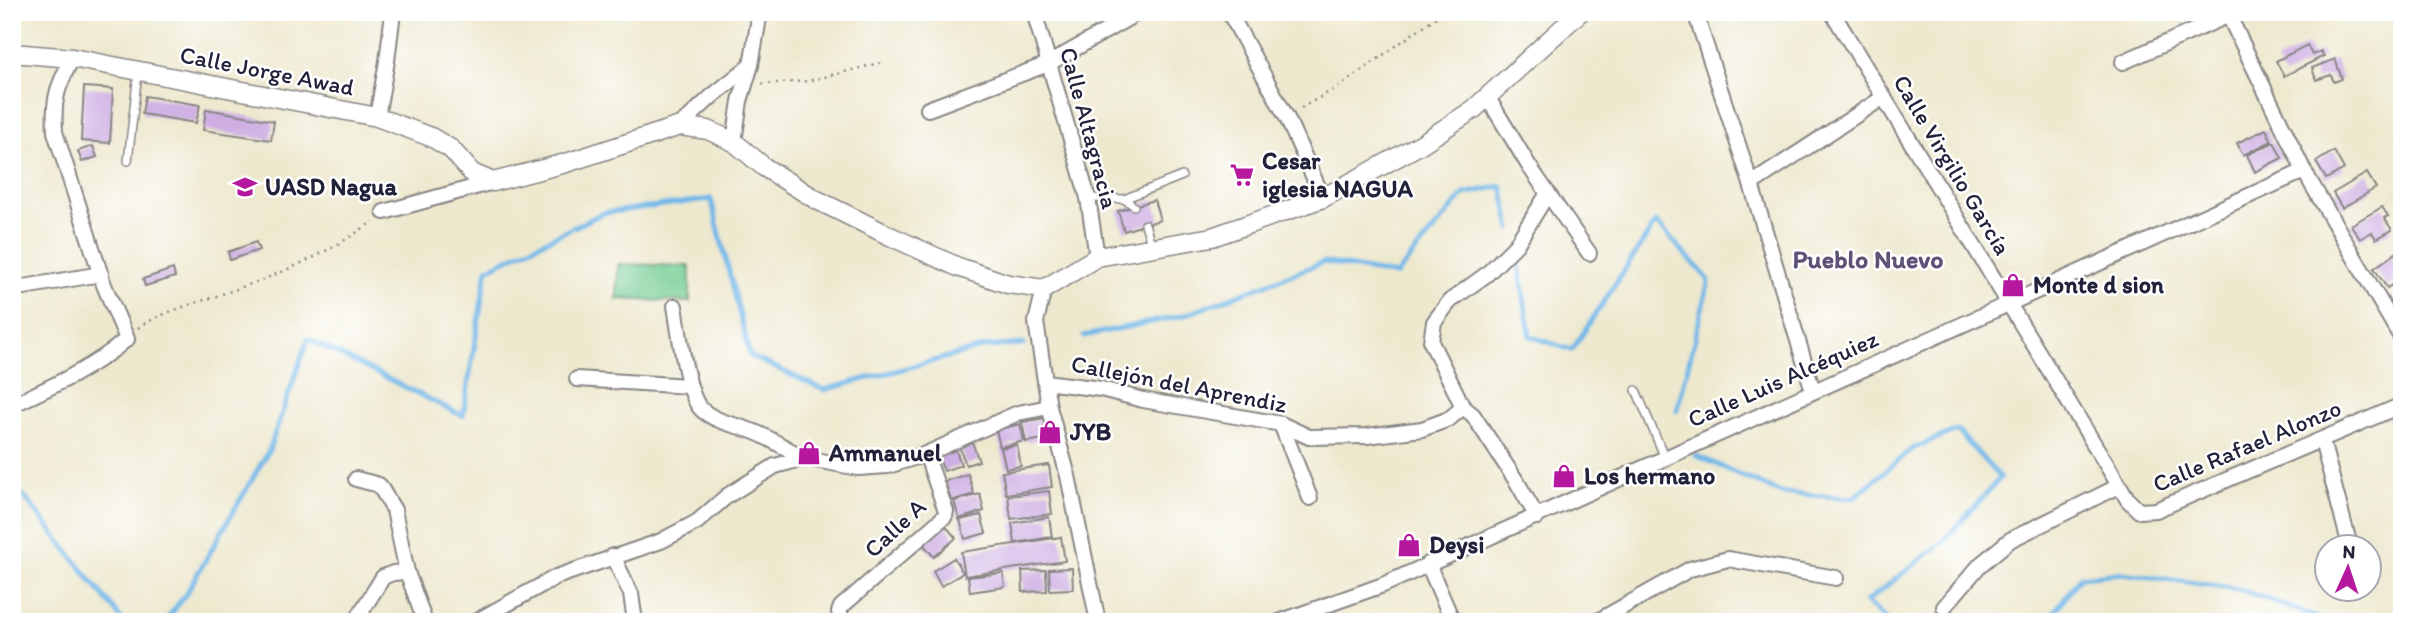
<svg xmlns="http://www.w3.org/2000/svg" width="2414" height="634" viewBox="0 0 2414 634" font-family="Itim,sans-serif">
<style>
.garden{fill:#73cc92;stroke:#4a7766;stroke-width:2}
.lines{fill:none;stroke-linecap:round;stroke-linejoin:round}
.stream{stroke:#71b7e8;stroke-width:5}
.building{fill:#ceaee3}
.service-casing{stroke:#888584;stroke-width:10}
.minor-casing{stroke:#888584;stroke-width:18}
.tertiary-casing{stroke:#888584;stroke-width:21}
.path{stroke:#888584;stroke-width:2.5;stroke-dasharray:2 5;stroke-linecap:butt}
.service{stroke:#fff;stroke-width:7}
.minor{stroke:#fff;stroke-width:14}
.tertiary{stroke:#fff;stroke-width:18}
.labels{text-anchor:middle;stroke-width:5;stroke-linejoin:round;paint-order:stroke}
.street-label{font-size:24px;fill:#22223b;stroke:#fff}
.poi-label{font-size:24px;font-weight:bold;fill:#22223b;stroke:#fff;text-anchor:start}
.neighbourhood-label{font-size:26px;font-weight:bold;fill:#5e5376;stroke:#fff}
</style>
<rect width="100%" height="100%" fill="#fff"/>
<filter id="ink" filterUnits="userSpaceOnUse"><feTurbulence type="fractalNoise" baseFrequency=".0143" numOctaves="2"/><feDisplacementMap in="SourceGraphic" scale="14" xChannelSelector="R" yChannelSelector="G"/><feConvolveMatrix kernelMatrix="1 2 1 2 8 2 1 2 1" color-interpolation-filters="sRGB"/></filter>
<filter id="wash" filterUnits="userSpaceOnUse"><feTurbulence type="fractalNoise" baseFrequency=".00686" numOctaves="4" result="noise"/><feDisplacementMap in="SourceGraphic" scale="28" xChannelSelector="R" yChannelSelector="G"/><feGaussianBlur stdDeviation="1.57" result="paint"/><feColorMatrix in="noise" values="0 0 0 0 0 0 0 0 0 0 0 0 0 0 0 0 0 1.4 0 .05"/><feComposite in="paint" operator="in"/></filter>
<g filter="url(#wash)">
<rect width="100%" height="100%" fill="#ede8ce"/>
<path class="garden" d="M618 264 690 266V302L617 299Z"/>
<g class="lines">
<g class="stream">
<path d="M1519 265 1530 336 1572 350 1656 222 1709 280 1677 411"/>
<path d="M1084 336 1185 315 1324 262 1396 275 1464 194 1502 186 1511 229"/>
<path d="M1695 455 1781 493 1853 498 1912 449 1957 430 2000 478 1943 542 1866 602 1889 622"/>
<path d="M12 494 23 495 124 622"/>
<path d="M165 622 187 592 269 450 308 339 463 416 487 269 603 213 711 199 750 356 824 390 985 347 1024 344"/>
<path d="M2047 622 2080 577 2122 573 2239 589 2329 622"/>
</g>
</g>
<g id="blocks">
<g class="building">
<path d="M2307 45 2312 55 2321 51 2324 56 2284 76 2276 61Z"/>
<path d="M2335 59 2342 79 2334 82 2331 75 2316 80 2312 68Z"/>
<path d="M84 87 113 89 110 143 81 141Z"/>
<path d="M145 96 200 105 196 123 142 114Z"/>
<path d="M206 109 274 121 271 140 203 130Z"/>
<path d="M2266 129 2272 141 2243 155 2237 143Z"/>
<path d="M2274 142 2282 158 2255 172 2247 155Z"/>
<path d="M93 146 97 157 82 162 78 151Z"/>
<path d="M2334 151 2344 169 2326 179 2316 162Z"/>
<path d="M2367 173 2376 188 2342 208 2333 193Z"/>
<path d="M1154 200 1160 220 1124 231 1118 211Z"/>
<path d="M2382 207 2388 216 2384 218 2392 230 2376 239 2372 232 2360 239 2351 225Z"/>
<path d="M256 242 259 250 230 260 228 252Z"/>
<path d="M2402 249V278L2387 288 2374 268Z"/>
<path d="M173 269 175 277 145 286 143 279Z"/>
<path d="M1045 418 1049 438 1026 442 1022 422Z"/>
<path d="M1020 424 1024 441 1000 447 996 430Z"/>
<path d="M972 442 979 461 966 465 959 446Z"/>
<path d="M1017 445 1021 466 1006 469 1001 448Z"/>
<path d="M956 450 961 465 944 471 938 456Z"/>
<path d="M1049 465 1052 487 1006 494 1002 472Z"/>
<path d="M968 474 974 494 951 501 945 481Z"/>
<path d="M1049 491 1052 514 1011 519 1008 496Z"/>
<path d="M980 494 984 511 959 519 954 501Z"/>
<path d="M981 515 986 533 965 539 960 520Z"/>
<path d="M1049 517 1052 537 1015 543 1012 523Z"/>
<path d="M944 524 956 538 934 557 922 543Z"/>
<path d="M1061 537 1065 561 965 576 961 552Z"/>
<path d="M954 558 963 573 941 586 933 571Z"/>
<path d="M1072 568 1073 589 1050 590 1049 569Z"/>
<path d="M1046 570 1047 591 1023 592 1022 571Z"/>
<path d="M1003 573 1005 587 970 592 968 577Z"/>
</g>
</g>
</g>
<g filter="url(#ink)">
<use href="#blocks" fill-opacity="0" stroke="#888584" stroke-width="2"/>
<g class="lines">
<g class="service-casing">
<g id="service">
<path d="M128 161 138 72"/>
<path d="M1088 198 1124 199 1134 206"/>
<path d="M1124 199 1182 176"/>
<path d="M1145 224 1152 247"/>
<path d="M1636 390 1665 458"/>
</g>
</g>
<g class="minor-casing">
<g id="minor">
<path d="M1034 12 1088 198 1097 257"/>
<path d="M1229 12 1287 118 1323 198"/>
<path d="M1695 12 1751 184 1813 391"/>
<path d="M1832 12 2128 500 2139 511 2156 510 2402 405"/>
<path d="M2227 12 2304 171 2402 339"/>
<path d="M2123 62 2229 15"/>
<path d="M1488 98 1529 166 1589 253"/>
<path d="M928 109 1048 64 1139 12"/>
<path d="M377 117 387 61 393 12"/>
<path d="M680 126 711 97 751 65"/>
<path d="M734 142 740 101 751 65 760 12"/>
<path d="M1751 184 1884 97"/>
<path d="M384 212 493 182"/>
<path d="M12 289 101 274"/>
<path d="M1044 289 1036 322 1049 407 1068 476 1098 622"/>
<path d="M675 306C679 329 686 396 702 410 717 423 739 425 757 433 774 440 789 451 805 458"/>
<path d="M577 379 689 386"/>
<path d="M1045 382 1101 389 1143 400 1281 424 1309 437 1367 436 1422 429 1449 419 1463 407"/>
<path d="M12 405C53 386 93 368 127 339L104 285 55 132C53 98 57 88 72 58"/>
<path d="M1281 424 1310 498"/>
<path d="M2322 441 2350 546"/>
<path d="M356 479 379 485 394 510 407 572 425 622"/>
<path d="M1537 517 1517 482 1473 415 1463 407 1431 342 1434 322 1450 301 1487 274 1516 245 1548 193"/>
<path d="M613 556 631 594 635 622"/>
<path d="M1428 564 1453 622"/>
<path d="M1944 607 1980 565 2010 540 2119 486"/>
<path d="M360 614 383 577 393 573 407 572"/>
<path d="M475 622 556 577 661 541 697 522 727 496 775 466 805 458 858 468 888 466 926 454 1018 413 1049 407"/>
<path d="M844 622 839 612 841 607 945 516 946 511 926 454"/>
<path d="M1279 622 1383 585 2304 171"/>
<path d="M1596 622 1690 569 1728 559 1836 578"/>
</g>
</g>
<g class="tertiary-casing">
<path id="tertiary" d="M12 53 72 58 377 117 431 137 451 149 472 173 493 182 566 163 680 126 708 130 734 142 764 167 815 199 890 236 958 267 1008 284 1044 289 1097 257 1212 237 1323 198 1421 144 1474 109 1580 12"/>
</g>
<g class="path">
<path d="M762 84 808 81 880 63"/>
<path d="M1301 108 1343 84 1443 12"/>
<path d="M138 328C165 310 198 303 228 292 278 275 331 253 373 221"/>
</g>
<use href="#service" class="service"/>
<use href="#minor" class="minor"/>
<use href="#tertiary" class="tertiary"/>
</g>
</g>
<defs>
<g id="supermarket-bare" transform="scale(1.89)"><path d="M-6-5.5h2.5l.6 2H6L4.5 2H-2.5L-4.4-4H-6ZM-1.5 3.2a1.3 1.3 0 1 0 .1 0ZM3 3.2a1.3 1.3 0 1 0 .1 0Z" fill="#b5179e" stroke="#fff" stroke-width="2.5" paint-order="stroke"/></g>
<g id="university-bare" transform="scale(1.89)"><path d="M0-5L7-2L0 1L-7-2ZM-4 1L0 2.5L4 1V4Q0 6-4 4Z" fill="#b5179e" stroke="#fff" stroke-width="2.5" paint-order="stroke"/></g>
<g id="shop-bare" transform="scale(1.89)"><path d="M-5-2.5h2.3a2.7 3.5 0 0 1 5.4 0H5L5.5 6h-11ZM-1.5-2.5h3a1.5 2.3 0 0 0-3 0Z" fill="#b5179e" stroke="#fff" stroke-width="2.5" paint-order="stroke"/></g>
</defs>
<g fill-rule="evenodd">
<use href="#supermarket-bare" x="1242" y="175"/>
<use href="#university-bare" x="245" y="187"/>
<use href="#shop-bare" x="2013" y="285"/>
<use href="#shop-bare" x="1050" y="432"/>
<use href="#shop-bare" x="809" y="453"/>
<use href="#shop-bare" x="1564" y="476"/>
<use href="#shop-bare" x="1409" y="545"/>
</g>
<g class="labels">
<g class="street-label">
<text transform="translate(267 71) rotate(11)" y="8">Calle Jorge Awad</text>
<text transform="translate(1089 128) rotate(75)" y="8">Calle Altagracia</text>
<text transform="translate(1952 165) rotate(59)" y="8">Calle Virgilio García</text>
<text transform="translate(1783 379) rotate(-24)" y="8">Calle Luis Alcéquiez</text>
<text transform="translate(1179 384) rotate(11)" y="8">Callejón del Aprendiz</text>
<text transform="translate(2247 446) rotate(-23)" y="8">Calle Rafael Alonzo</text>
<text transform="translate(895 528) rotate(-43)" y="8">Calle A</text>
</g>
<g class="poi-label">
<text x="1262" y="169">Cesar<tspan x="1262" dy="28">iglesia NAGUA</tspan></text>
<text x="265" y="195">UASD Nagua</text>
<text x="2033" y="293">Monte d sion</text>
<text x="1070" y="440">JYB</text>
<text x="829" y="461">Ammanuel</text>
<text x="1584" y="484">Los hermano</text>
<text x="1429" y="553">Deysi</text>
</g>
<g class="neighbourhood-label">
<text x="1868" y="268">Pueblo Nuevo</text>
</g>
</g>
<rect width="2414" height="634" fill="none" stroke="#fff" stroke-width="42"/>
<g transform="translate(2348 568) rotate(3)"><circle r="33" fill="#ffffff" stroke="#a7a7b1" stroke-width="2"/>
<path d="M0-5L12 26L0 18L-12 26Z" fill="#b5179e"/>
<text y="-10" font-size="19" font-weight="bold" text-anchor="middle" fill="#22223b">N</text>
</g>
</svg>
